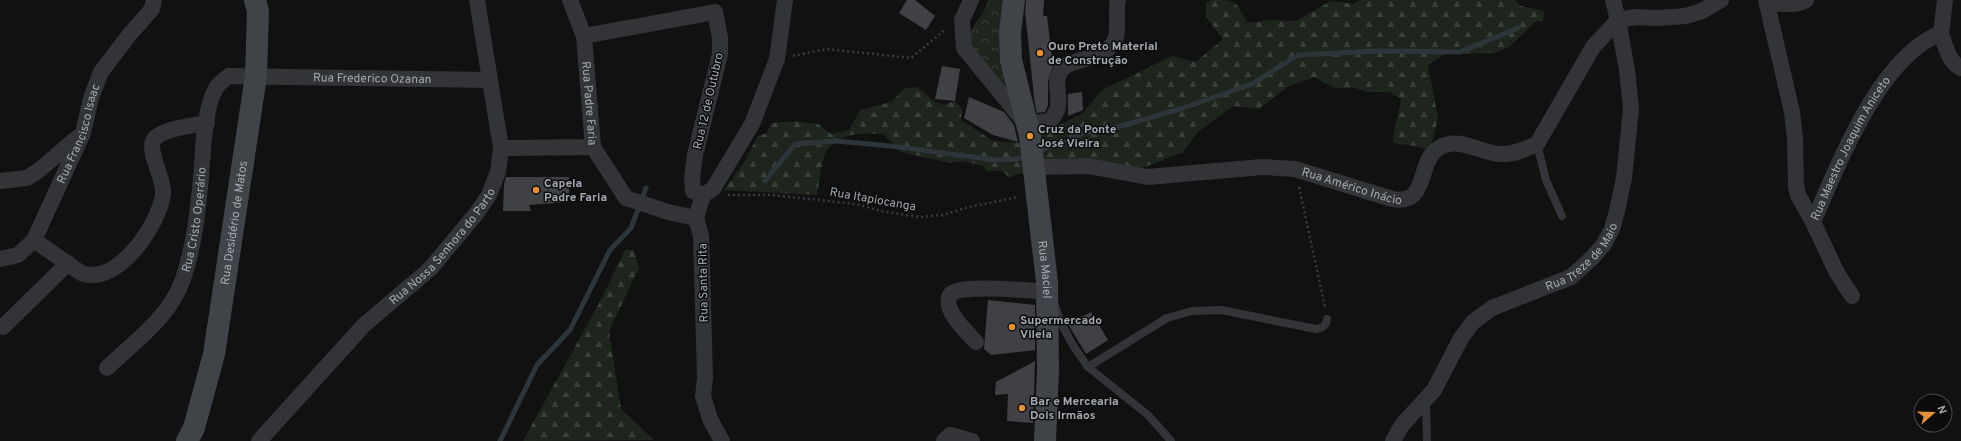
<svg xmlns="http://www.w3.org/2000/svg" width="1961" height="441" viewBox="0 0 1961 441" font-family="Overpass,sans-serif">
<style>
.forest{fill:url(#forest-firs)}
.park{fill:url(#park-crowns)}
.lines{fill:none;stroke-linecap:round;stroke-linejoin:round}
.stream{stroke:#2b353a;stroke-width:5}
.building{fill:#404145}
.path{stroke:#383b3e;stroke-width:2.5;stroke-dasharray:2 3;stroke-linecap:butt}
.lane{stroke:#323437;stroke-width:8}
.street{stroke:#323437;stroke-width:16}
.secondary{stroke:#404347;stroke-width:22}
.poi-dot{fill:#e89133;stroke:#0c0c0d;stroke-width:1.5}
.labels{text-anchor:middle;stroke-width:3;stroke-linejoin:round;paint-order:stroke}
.poi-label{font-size:12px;font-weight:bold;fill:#a3aab2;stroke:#0c0c0d;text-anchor:start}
.street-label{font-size:12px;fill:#a3aab2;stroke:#0c0c0d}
</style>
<defs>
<pattern id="forest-firs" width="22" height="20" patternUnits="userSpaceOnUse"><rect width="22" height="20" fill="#1d251d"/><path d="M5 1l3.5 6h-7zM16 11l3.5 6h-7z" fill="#3b423b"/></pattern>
<pattern id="park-crowns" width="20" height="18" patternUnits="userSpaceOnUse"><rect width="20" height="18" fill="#1d251d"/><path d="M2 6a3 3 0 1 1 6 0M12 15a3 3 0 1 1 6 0" fill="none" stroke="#3b423b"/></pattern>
</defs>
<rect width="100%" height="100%" fill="#111112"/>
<g class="forest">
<path d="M1211 0C1237 0 1235 1 1248 23L1270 20 1296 21 1331 1 1354 4 1359 0H1515L1521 6 1544 11 1543 22 1536 21 1509 47 1494 53 1445 54 1428 65 1438 118 1430 150 1415 146 1393 143C1393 128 1399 115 1401 99L1390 92H1367L1355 88H1335L1314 77 1289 86 1259 109 1233 106 1199 131 1183 152 1137 170 1075 158 1043 159 1041 134 1082 114 1102 90 1172 56 1196 62 1223 39 1206 17V3Z"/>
<path d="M917 87 934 101 943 105 955 101 962 109 961 120 993 141 1023 143 1027 172 1009 177C1002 170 997 169 987 172L983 166 963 161 949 163 901 152 883 134C863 133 838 132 826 152 822 158 819 186 817 195L724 190 743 164 758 136 767 133 771 123 794 121 818 124 831 134 849 130 860 110 891 102 905 88Z"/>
<path d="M625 250H634L639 268 609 331 621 409 654 440 523 441 603 296Z"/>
</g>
<path class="park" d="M988 0H1007L1020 116C1003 96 971 65 970 39 970 24 986 14 988 0Z"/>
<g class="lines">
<g class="stream">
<path d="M1037 152 1084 133 1118 127 1183 108 1252 84 1298 55 1378 51 1460 52 1518 28"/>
<path d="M765 181 795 144 836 141 891 146 995 160 1018 159 1027 155"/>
<path d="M500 441 537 365 570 330 610 250 631 228 646 188"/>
</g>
</g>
<g class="building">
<path d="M907 0H915L935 16 926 30 899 13Z"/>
<path d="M1026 0H1044L1043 16H1047L1053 66 1048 81V105L1045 112 1037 113 1035 105 1025 12Z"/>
<path d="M942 66 960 69 955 101 935 99Z"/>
<path d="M1082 92 1083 110 1068 116V94Z"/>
<path d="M969 97 1004 112 1014 125 1018 142 993 135 964 118Z"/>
<path d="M506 177H569V202L529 205 531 211H503L504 184Z"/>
<path d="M988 300 1035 305V350L991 355 984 349Z"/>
<path d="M1091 312 1108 340 1086 354 1068 324Z"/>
<path d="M1035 361 1033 423 1007 421 1008 394 995 395 996 382Z"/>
</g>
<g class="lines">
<g class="path">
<path d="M793 56 827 49 911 58 946 29"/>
<path d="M1299 187 1325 307"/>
<path d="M728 195H772L856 204 881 211 919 217 943 215 965 208 1018 197"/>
</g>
<g class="lane">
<path d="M1537 144 1546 180 1562 216"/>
<path d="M1055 306 1062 325 1074 347 1088 367 1148 415 1171 441"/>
<path d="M1088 367 1167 318 1192 311 1221 310 1316 329C1323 328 1326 326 1327 319"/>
<path d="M1426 401 1427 441"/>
</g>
<g class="street">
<path id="s1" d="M570 0 584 36 593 147 626 198 668 212 696 218"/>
<path d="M971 0 962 20 964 48 1026 124 1050 121C1068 101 1050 88 1061 70 1069 58 1103 61 1114 42 1120 33 1115 12 1118 0"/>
<path id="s2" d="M1766 0 1792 112 1795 138 1796 186 1798 195 1813 222C1839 164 1878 58 1941 33 1945 45 1949 63 1961 68"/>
<path d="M1767 3C1779 3 1795 7 1806 0"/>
<path d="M1941 33 1945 0"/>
<path d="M584 36 715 12 720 38V54L695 155 692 178 693 191 703 195"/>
<path d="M501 148 593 147"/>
<path id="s3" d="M1034 167 1088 166 1148 177 1262 167 1295 169 1392 199C1430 206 1416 161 1439 148 1459 136 1478 152 1499 154 1512 155 1526 149 1537 144L1593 47 1618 20 1636 17 1657 18 1686 16 1702 11 1721 0"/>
<path d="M0 181 27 178 38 171 78 137"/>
<path d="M1813 222 1837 273 1852 296"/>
<path d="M34 240 81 273C117 287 159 225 163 194 164 178 148 153 153 141 159 129 194 125 207 123"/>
<path id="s4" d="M0 259 18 255 34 240 83 133 91 98 101 72 130 34 152 9 154 0"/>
<path d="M3 327 68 263"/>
<path d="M976 342C967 332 942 310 950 295 957 283 1033 291 1048 292"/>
<path id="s5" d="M107 368C135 341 170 317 183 279 194 247 198 211 201 177 203 153 204 108 216 88 220 83 224 79 229 76L490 80"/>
<path id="s6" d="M259 441 364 325 430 269 476 214 489 195 498 172 501 148 477 0"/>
<path d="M722 441 710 419 703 396 705 377 701 236 696 218 703 195 713 189 752 124 777 59 785 0"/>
<path d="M944 441 950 435 972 441"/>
<path id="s7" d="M1393 441 1402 425 1434 390 1461 338 1473 322 1492 308 1571 277 1593 257 1604 244 1612 229 1617 211 1624 178 1631 109 1627 70 1618 20 1613 0"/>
</g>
<g class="secondary">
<path id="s8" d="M1014 0 1010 32 1011 60 1030 136 1047 282 1048 370 1045 441"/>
<path id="s9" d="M187 441 194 428 214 354 256 76 258 11 255 0"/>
</g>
</g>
<g class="poi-dot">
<circle cx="1040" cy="53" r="4"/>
<circle cx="1030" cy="136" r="4"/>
<circle cx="536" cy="190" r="4"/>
<circle cx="1012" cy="327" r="4"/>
<circle cx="1022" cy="408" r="4"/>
</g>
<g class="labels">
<g class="poi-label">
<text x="1048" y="50">Ouro Preto Material<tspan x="1048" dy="14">de Construção</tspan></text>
<text x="1038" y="133">Cruz da Ponte<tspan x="1038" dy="14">José Vieira</tspan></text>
<text x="544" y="187">Capela<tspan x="544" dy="14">Padre Faria</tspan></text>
<text x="1020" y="324">Supermercado<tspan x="1020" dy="14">Vilela</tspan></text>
<text x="1030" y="405">Bar e Mercearia<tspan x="1030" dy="14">Dois Irmãos</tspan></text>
</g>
<g class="street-label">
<text dy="4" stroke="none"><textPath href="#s5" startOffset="474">Rua Frederico Ozanan</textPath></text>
<text transform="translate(708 101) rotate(-77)" y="4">Rua 12 de Outubro</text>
<text dy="4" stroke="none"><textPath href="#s1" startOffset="106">Rua Padre Faria</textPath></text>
<text dy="4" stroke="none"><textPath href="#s4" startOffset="156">Rua Francisco Isaac</textPath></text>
<text dy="4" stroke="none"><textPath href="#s2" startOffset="312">Rua Maestro Joaquim Aniceto</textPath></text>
<text dy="4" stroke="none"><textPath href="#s3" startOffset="322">Rua Américo Inácio</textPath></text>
<text transform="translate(873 199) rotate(10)" y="4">Rua Itapiocanga</text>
<text dy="4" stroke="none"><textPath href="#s5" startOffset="179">Rua Cristo Operário</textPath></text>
<text dy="4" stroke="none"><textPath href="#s9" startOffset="224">Rua Desidério de Matos</textPath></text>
<text dy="4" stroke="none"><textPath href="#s6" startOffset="268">Rua Nossa Senhora do Parto</textPath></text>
<text dy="4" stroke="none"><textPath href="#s7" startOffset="274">Rua Treze de Maio</textPath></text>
<text dy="4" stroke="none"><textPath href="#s8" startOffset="273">Rua Maciel</textPath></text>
<text transform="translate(703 283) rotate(-91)" y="4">Rua Santa Rita</text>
</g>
</g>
<g transform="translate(1933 413) rotate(70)"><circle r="19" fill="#0c0c0d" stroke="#484b4f"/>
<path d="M0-3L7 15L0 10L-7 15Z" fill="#e89133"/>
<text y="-6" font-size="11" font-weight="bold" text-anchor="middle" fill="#a3aab2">N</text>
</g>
</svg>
